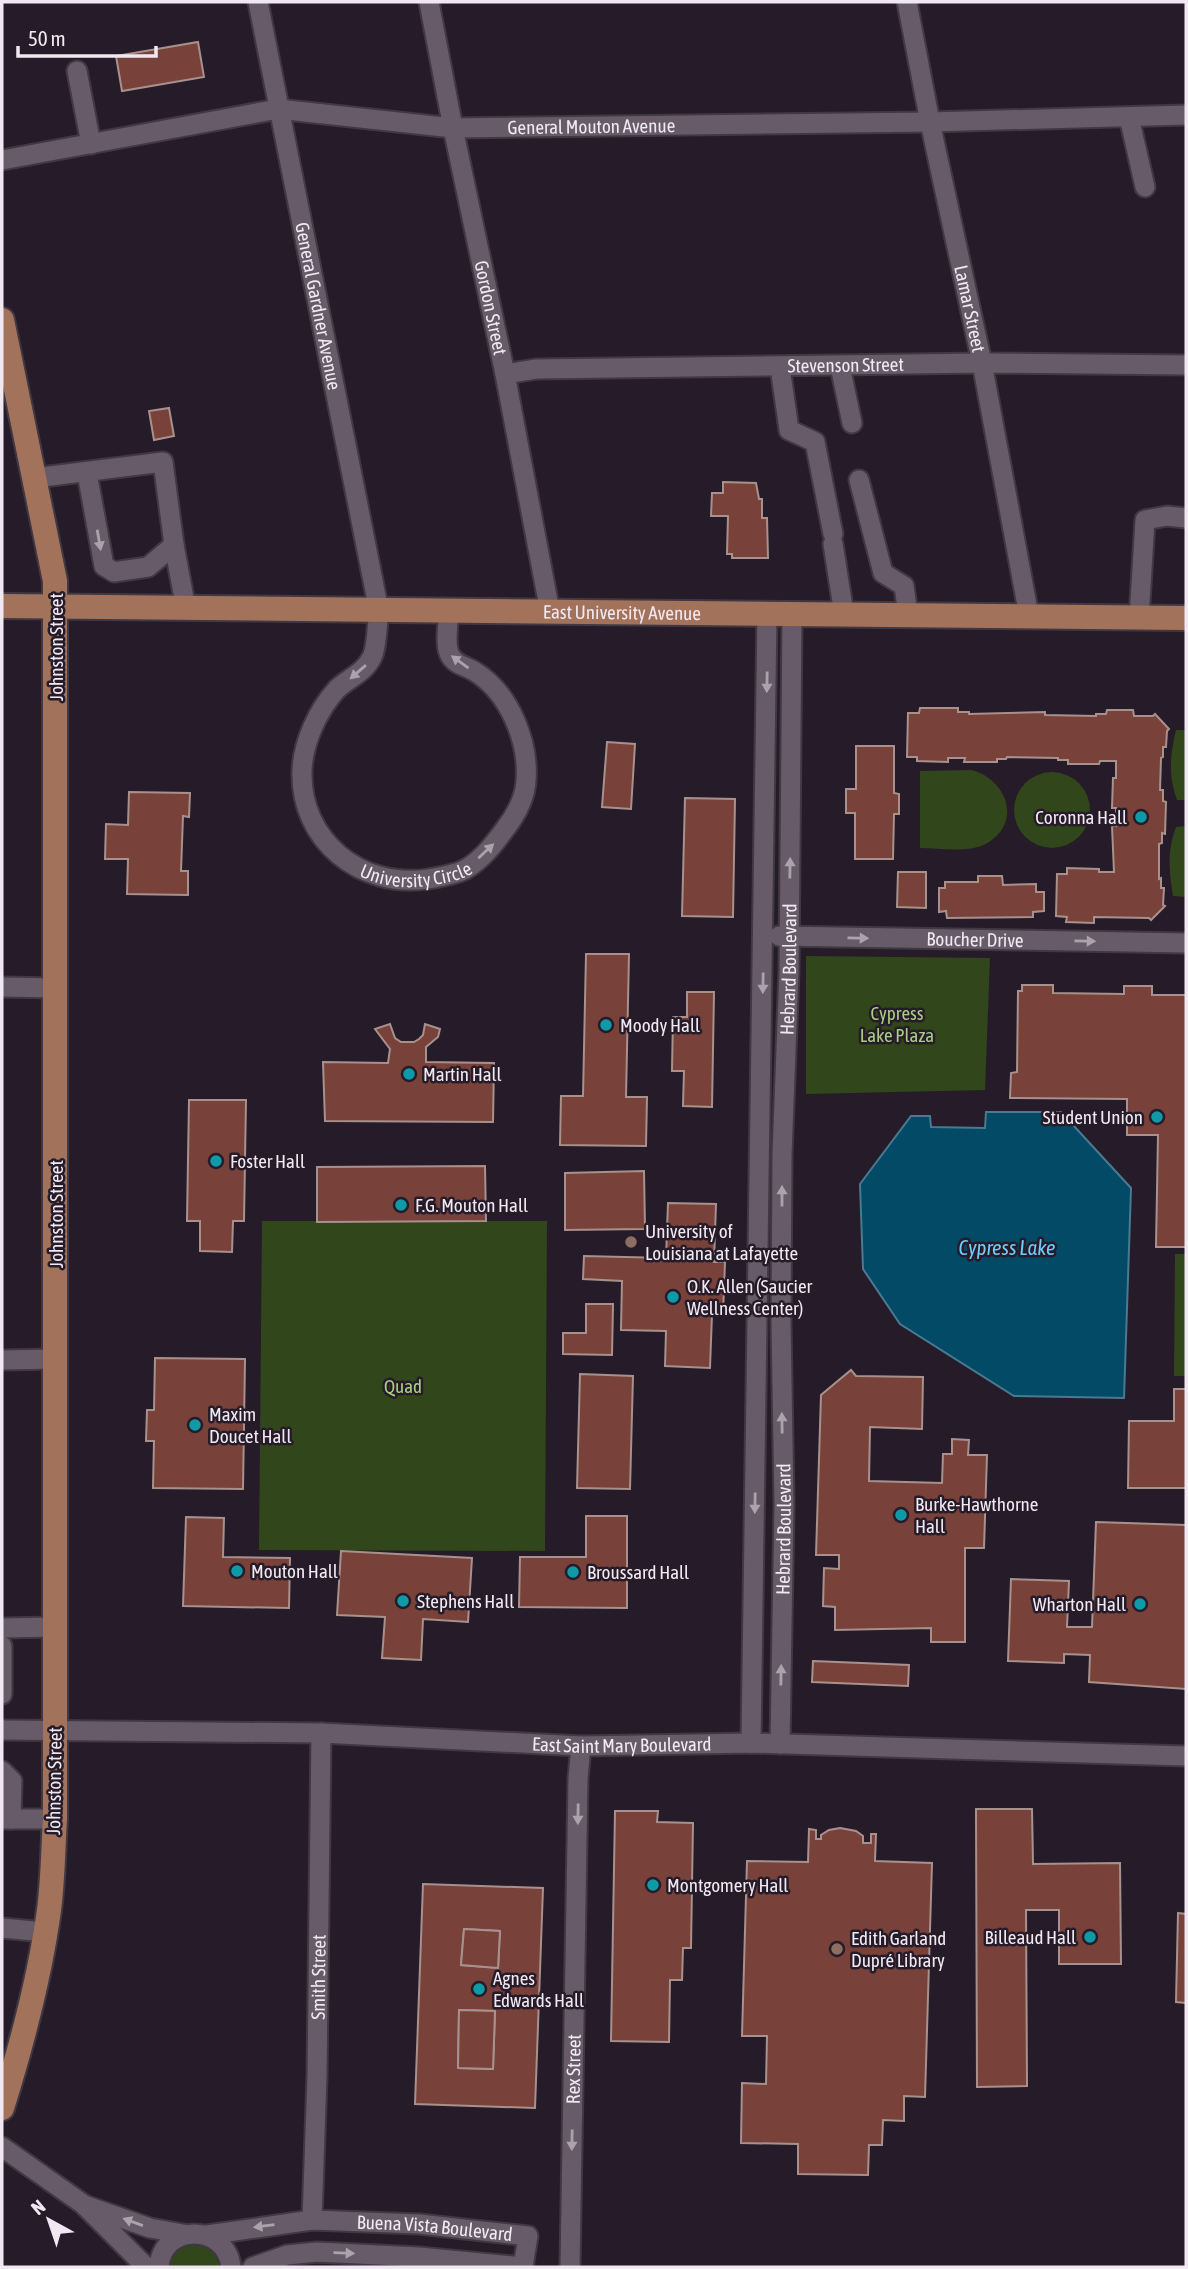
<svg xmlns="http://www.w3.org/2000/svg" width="1188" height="2269" viewBox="0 0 1188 2269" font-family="'Asap Condensed',sans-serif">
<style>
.green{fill:#31461a}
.water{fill:#034a67;stroke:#4a7a91;stroke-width:2}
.building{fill:#784139;stroke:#a8918d;stroke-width:2;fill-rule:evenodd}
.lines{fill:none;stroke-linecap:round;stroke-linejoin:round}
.minor-casing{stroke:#403842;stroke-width:23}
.major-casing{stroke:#403842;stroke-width:28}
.minor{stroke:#675b6a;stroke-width:19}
.major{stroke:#a3725b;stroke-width:24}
.oneway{fill:#aca2ae}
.culture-dot{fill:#0f9aa8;stroke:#261c29;stroke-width:2.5}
.education-dot{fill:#8d6e63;stroke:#261c29;stroke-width:2.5}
.labels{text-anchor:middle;stroke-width:5;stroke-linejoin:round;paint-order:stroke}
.street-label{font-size:19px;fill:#f0e9f2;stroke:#261c29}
.poi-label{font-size:19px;fill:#f0e9f2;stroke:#261c29;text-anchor:start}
.park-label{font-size:19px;fill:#a9ce82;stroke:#261c29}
.water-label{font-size:21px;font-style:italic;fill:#72cbfa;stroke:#261c29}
</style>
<rect width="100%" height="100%" fill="#261c29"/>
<g class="green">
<path d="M1176 730H1186V800H1177C1168 776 1170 755 1176 730Z"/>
<path d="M971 770C1005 778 1023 820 989 842 971 854 941 848 920 848V771Z"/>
<circle cx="1052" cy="810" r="38"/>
<path d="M1186 826V897L1173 896C1169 871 1167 851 1176 827Z"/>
<path d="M806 956 990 958 985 1090 806 1094Z"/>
<path d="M262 1221H547L545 1551 259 1550Z"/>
<path d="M1175 1254H1186V1376H1174Z"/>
<path d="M184 2242 211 2244 224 2267H166V2263Z"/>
</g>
<path class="water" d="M986 1112H1061L1131 1188 1124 1398 1014 1396 900 1324 863 1269 860 1184 911 1116H930L931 1127 985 1128Z"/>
<g class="building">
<path d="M198 42 204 77 122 91 116 56Z"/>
<path d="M169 408 174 436 154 440 149 411Z"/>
<path d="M723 482 756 483 759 499H762V518H767L768 558H732V554H727L728 516H711L712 493H723Z"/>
<path d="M920 708H958V712H969V714L1045 712V715L1096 716V714H1106L1107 710H1133L1134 716H1153L1155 714 1169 729 1167 731 1166 747H1163V757L1161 758 1160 790H1163V801L1166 802 1165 834 1162 833V843L1159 844V879L1161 878V888H1164L1163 905 1165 906 1151 920 1149 918 1094 917V923L1066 922 1067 917 1056 916 1057 874H1067V868L1099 869V872H1114L1112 826H1116V808H1112L1113 778H1116V761H1100L1099 764H1068V760H1058V758L1007 757 1006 759H997V762H964L965 758H948V762L917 761V757H907L908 713H919Z"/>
<path d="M607 742 635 744 631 809 602 807Z"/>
<path d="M856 746H894V793L899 794V814H894L893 859H855V813H846V789H856Z"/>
<path d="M129 792 190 793 189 817 183 816 181 871H188V895L127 894 128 859H105L106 824 128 825Z"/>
<path d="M685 798 735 799 733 917 682 916Z"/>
<path d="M898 872H926V908L897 907Z"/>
<path d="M978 876H1002L1003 885 1036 884V892H1044V911L1033 912V917L947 918 946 911 939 912V888H945V882H978Z"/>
<path d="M586 954H629L626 1097H647L646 1146 560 1145 561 1096H583Z"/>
<path d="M1022 985H1053V993L1124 994V986H1152V995H1186V1247H1156L1158 1135H1127V1099L1010 1098 1011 1073 1017 1072 1018 991H1022Z"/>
<path d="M687 992H714L712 1107 683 1106 684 1071H672L673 1017H687Z"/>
<path d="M390 1024 395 1038 401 1042H414L419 1039 423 1035 425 1024 440 1029 438 1037 426 1047V1062L494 1063 493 1122 325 1121 323 1062 388 1063 390 1049 375 1029Z"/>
<path d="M189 1100H246L244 1221H233L232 1252 200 1251V1221H187Z"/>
<path d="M485 1166 486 1221 317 1222V1167Z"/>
<path d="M644 1171 645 1229 565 1230V1173Z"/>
<path d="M668 1203 716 1204 714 1262H725L723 1314H712L710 1368 665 1366 666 1331 621 1330 622 1281 583 1279 584 1256 666 1258Z"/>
<path d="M586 1304H613L612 1355 563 1354V1333H586Z"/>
<path d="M155 1358 245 1359 243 1489 153 1488 154 1441H146L147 1410H154Z"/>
<path d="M851 1370 856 1376 923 1377 922 1429 870 1427 869 1481 942 1483 943 1454H952V1439L969 1440 968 1455H987L984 1548H965V1642H931V1628L835 1630V1607L823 1606 824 1568 839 1569V1555H816L821 1395Z"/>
<path d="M580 1374 633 1376 630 1489 577 1488Z"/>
<path d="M1174 1389H1186V1488H1128L1129 1421H1174Z"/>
<path d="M586 1516H627V1608L519 1607 520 1557H586Z"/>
<path d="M186 1517 224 1518 223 1557 290 1558 289 1608 183 1606Z"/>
<path d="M1096 1522 1186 1525V1689L1089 1682 1090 1655 1064 1654V1663L1008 1661 1011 1579 1069 1581 1067 1627H1092Z"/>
<path d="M341 1551 472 1558 468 1622 423 1619 421 1660 382 1658 385 1617 337 1615Z"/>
<path d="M813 1661 909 1665 908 1686 812 1682Z"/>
<path d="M976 1809H1032L1033 1864 1120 1863 1121 1964H1059V1910H1026L1027 2086 977 2087Z"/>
<path d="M615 1811H658L657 1822 693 1823 691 1948H683L682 1980H670L669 2042 611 2041Z"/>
<path d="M840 1828 856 1831 863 1836V1843H871V1834H876L875 1861 932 1863 925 2097 904 2096V2121L883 2120 882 2145H869L868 2175 798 2174V2144L741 2143 742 2083 766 2084 767 2036H742L747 1861 808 1862 809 1829 816 1830V1839H821V1835L829 1830Z"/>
<path d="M423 1884 543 1888 535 2108 415 2104ZM464 1929 500 1931 498 1968 461 1965ZM459 2010 495 2011 493 2069 458 2068Z"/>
<path d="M1178 1913 1186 1914V2003L1176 2002Z"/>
<path d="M464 1929 500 1931 498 1968 461 1965Z"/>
<path d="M459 2010 495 2011 493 2069 458 2068Z"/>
</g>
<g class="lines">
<g class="minor-casing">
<g id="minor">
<path id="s1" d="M258 2 379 611C377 622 377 648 372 657 365 672 349 678 337 689 318 710 303 742 302 771 300 841 361 889 428 879 439 877 454 875 464 870 481 861 494 844 505 829 515 816 525 799 526 781 529 742 510 693 474 671 465 666 453 664 449 653 445 643 448 623 449 611"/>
<path id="s2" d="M429 2 453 128 505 374 550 612"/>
<path id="s3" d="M907 2 930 122 982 363 1029 616"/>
<path d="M77 71 91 144"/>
<path d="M1129 117 1145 187"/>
<path id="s4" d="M2 160 278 109 453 128 930 122 1186 115"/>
<path d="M840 366 852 423"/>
<path d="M780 367 789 430 815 442 833 534"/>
<path id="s5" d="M505 374 536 369 982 363 1186 365"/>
<path d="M87 473 104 566 114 572 148 567 174 545"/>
<path d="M34 478 163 462 174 545 186 609"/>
<path d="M859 480 883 573 904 586 908 615"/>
<path d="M833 544 844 614"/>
<path d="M1139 618 1145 520 1167 516 1186 518"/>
<path id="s6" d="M779 936 1186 943"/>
<path d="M2 987 57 988"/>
<path d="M2 1360 56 1359"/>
<path d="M2 1628 55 1627"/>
<path d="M2 1646V1694"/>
<path id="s7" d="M2 1730 321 1733 581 1746 751 1743 1186 1756"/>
<path d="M751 1743 767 613"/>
<path id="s8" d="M780 1744 784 1505 781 1322 782 1155 789 971 792 614"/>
<path d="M2 1771 12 1781 11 1819"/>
<path d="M2 1819H55"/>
<path d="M2 1928 45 1932"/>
<path d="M2 2147 83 2204 146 2267"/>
<path d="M87 2206 150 2228 183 2234"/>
<path id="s9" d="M312 2220 317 2076 321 1733"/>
<path id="s10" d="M207 2235 312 2220 419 2224 528 2236 523 2267 419 2257 317 2252 287 2255 253 2267"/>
<path d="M159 2267C162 2223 226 2223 231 2267"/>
<path id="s11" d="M570 2267 578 1778 581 1746"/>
</g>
</g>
<g class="major-casing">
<g id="major">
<path d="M2 320 55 581V1819C53 1849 53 1880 49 1910 40 1976 22 2044 2 2108"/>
<path id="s12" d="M2 606 1186 618"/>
</g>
</g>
<use href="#minor" class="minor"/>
<use href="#major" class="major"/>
</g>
<defs><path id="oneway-solid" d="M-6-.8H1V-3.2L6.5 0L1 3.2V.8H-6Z" transform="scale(1.75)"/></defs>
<g class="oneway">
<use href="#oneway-solid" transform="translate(99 540) rotate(80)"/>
<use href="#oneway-solid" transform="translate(460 662) rotate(-144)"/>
<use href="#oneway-solid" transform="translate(358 672) rotate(139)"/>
<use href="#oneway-solid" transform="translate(767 682) rotate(91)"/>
<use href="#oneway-solid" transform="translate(486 851) rotate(-43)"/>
<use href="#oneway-solid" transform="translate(790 868) rotate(-89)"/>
<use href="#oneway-solid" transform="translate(858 938) rotate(1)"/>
<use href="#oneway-solid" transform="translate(1085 941) rotate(1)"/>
<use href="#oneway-solid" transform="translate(763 983) rotate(91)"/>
<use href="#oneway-solid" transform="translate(782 1196) rotate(-90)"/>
<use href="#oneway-solid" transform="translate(782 1423) rotate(-91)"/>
<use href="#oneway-solid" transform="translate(755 1503) rotate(91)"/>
<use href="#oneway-solid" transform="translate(781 1675) rotate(-89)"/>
<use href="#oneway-solid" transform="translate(578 1814) rotate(91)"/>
<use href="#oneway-solid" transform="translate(572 2140) rotate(91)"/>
<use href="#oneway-solid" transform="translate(133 2222) rotate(-160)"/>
<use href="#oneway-solid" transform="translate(264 2226) rotate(173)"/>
<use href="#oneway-solid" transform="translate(344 2253) rotate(2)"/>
</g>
<g class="culture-dot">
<circle cx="1141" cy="817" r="7"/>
<circle cx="606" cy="1025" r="7"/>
<circle cx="409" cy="1074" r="7"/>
<circle cx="1157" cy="1117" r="7"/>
<circle cx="216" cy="1161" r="7"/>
<circle cx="401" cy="1205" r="7"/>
<circle cx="673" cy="1297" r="7"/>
<circle cx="195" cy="1425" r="7"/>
<circle cx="901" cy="1515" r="7"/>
<circle cx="237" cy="1571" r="7"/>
<circle cx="573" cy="1572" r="7"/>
<circle cx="403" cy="1601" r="7"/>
<circle cx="1140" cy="1604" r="7"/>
<circle cx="653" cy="1885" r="7"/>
<circle cx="1090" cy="1937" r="7"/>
<circle cx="479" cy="1989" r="7"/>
</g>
<g class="education-dot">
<circle cx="631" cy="1242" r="7"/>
<circle cx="837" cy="1949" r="7"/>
</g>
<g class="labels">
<g class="street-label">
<text dy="7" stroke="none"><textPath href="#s4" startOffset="595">General Mouton Avenue</textPath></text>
<text dy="7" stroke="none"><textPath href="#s1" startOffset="310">General Gardner Avenue</textPath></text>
<text dy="7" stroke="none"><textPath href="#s2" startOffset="312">Gordon Street</textPath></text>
<text dy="7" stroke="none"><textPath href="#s3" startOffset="313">Lamar Street</textPath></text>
<text dy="7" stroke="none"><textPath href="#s5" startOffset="341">Stevenson Street</textPath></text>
<text dy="7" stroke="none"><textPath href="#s12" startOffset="620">East University Avenue</textPath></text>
<text transform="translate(56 647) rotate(-90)" y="7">Johnston Street</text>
<text dy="7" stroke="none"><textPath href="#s1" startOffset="984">University Circle</textPath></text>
<text dy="7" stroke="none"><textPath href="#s6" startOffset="196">Boucher Drive</textPath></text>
<text dy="7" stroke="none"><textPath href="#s8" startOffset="775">Hebrard Boulevard</textPath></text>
<text transform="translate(56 1214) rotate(-90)" y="7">Johnston Street</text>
<text dy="7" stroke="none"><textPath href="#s8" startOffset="215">Hebrard Boulevard</textPath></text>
<text dy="7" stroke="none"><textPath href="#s7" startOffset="620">East Saint Mary Boulevard</textPath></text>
<text transform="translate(54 1781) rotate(-89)" y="7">Johnston Street</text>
<text dy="7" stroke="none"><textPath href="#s9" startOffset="243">Smith Street</textPath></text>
<text dy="7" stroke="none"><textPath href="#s11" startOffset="198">Rex Street</textPath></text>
<text dy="7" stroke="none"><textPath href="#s10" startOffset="229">Buena Vista Boulevard</textPath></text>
</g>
<g class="poi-label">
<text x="1127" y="824" text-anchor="end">Coronna Hall</text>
<text x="620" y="1032">Moody Hall</text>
<text x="423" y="1081">Martin Hall</text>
<text x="1143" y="1124" text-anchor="end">Student Union</text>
<text x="230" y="1168">Foster Hall</text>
<text x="415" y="1212">F.G. Mouton Hall</text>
<text x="645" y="1238">University of<tspan x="645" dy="22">Louisiana at Lafayette</tspan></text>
<text x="687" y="1293">O.K. Allen (Saucier<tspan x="687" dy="22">Wellness Center)</tspan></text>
<text x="209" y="1421">Maxim<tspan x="209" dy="22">Doucet Hall</tspan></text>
<text x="915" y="1511">Burke-Hawthorne<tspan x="915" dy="22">Hall</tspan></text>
<text x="251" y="1578">Mouton Hall</text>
<text x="587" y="1579">Broussard Hall</text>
<text x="417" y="1608">Stephens Hall</text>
<text x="1126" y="1611" text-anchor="end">Wharton Hall</text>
<text x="667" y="1892">Montgomery Hall</text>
<text x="1076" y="1944" text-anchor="end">Billeaud Hall</text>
<text x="851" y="1945">Edith Garland<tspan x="851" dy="22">Dupré Library</tspan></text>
<text x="493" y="1985">Agnes<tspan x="493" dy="22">Edwards Hall</tspan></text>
</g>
<g class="park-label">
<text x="897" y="1020">Cypress<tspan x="897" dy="22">Lake Plaza</tspan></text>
<text x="403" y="1393">Quad</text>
</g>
<g class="water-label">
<text x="1007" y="1255">Cypress Lake</text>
</g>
</g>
<rect width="1188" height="2269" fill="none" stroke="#f0e9f2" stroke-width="7"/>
<g transform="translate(49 2220) rotate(320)" stroke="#261c29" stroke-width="5" paint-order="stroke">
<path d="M0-5L12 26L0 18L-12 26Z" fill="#f0e9f2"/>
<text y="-10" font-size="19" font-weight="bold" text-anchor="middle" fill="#f0e9f2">N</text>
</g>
<path d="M18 46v10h138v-10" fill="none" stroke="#f0e9f2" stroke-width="3.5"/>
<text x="28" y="46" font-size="21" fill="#f0e9f2" stroke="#261c29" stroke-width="5" paint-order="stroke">50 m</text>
</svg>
